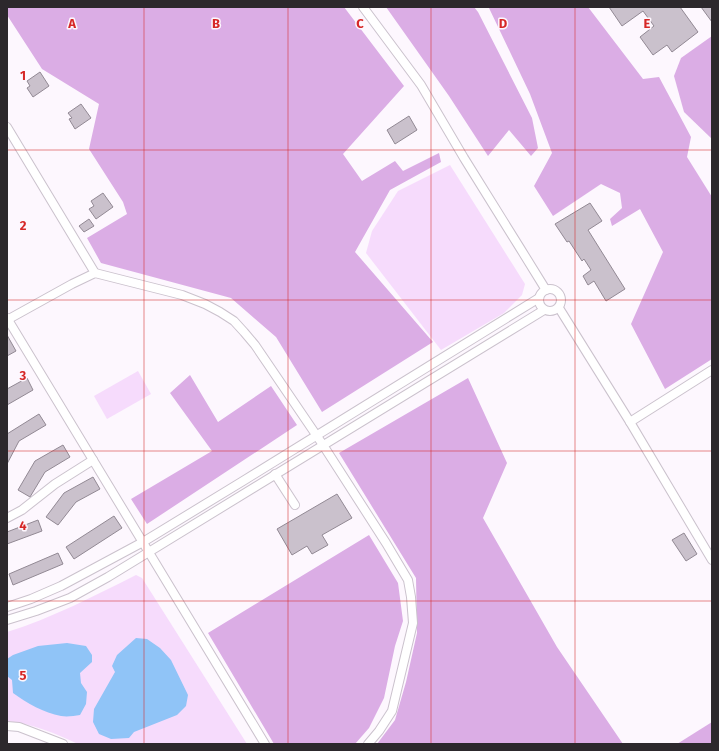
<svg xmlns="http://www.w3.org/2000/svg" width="719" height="751" viewBox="0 0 719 751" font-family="'Fira Sans',sans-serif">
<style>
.green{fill:#f6dbfc}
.forest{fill:#dbade5}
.water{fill:#90c4f7}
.building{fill:#cac1cc;stroke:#928994}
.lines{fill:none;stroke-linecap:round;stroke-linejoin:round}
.minor-casing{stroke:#cbc2cd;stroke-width:10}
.minor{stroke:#fff;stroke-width:8}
.grid{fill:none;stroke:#d62828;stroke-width:1;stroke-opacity:0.55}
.grid-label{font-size:13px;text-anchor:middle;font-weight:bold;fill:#d62828;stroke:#fdf7fe;stroke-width:3;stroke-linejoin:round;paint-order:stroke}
</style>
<rect width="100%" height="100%" fill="#fdf7fe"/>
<g class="green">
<path d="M450 165 525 284 522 295 504 313 441 350 366 253 372 231 398 191Z"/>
<path d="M138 371 151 394 107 419 94 396Z"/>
<path d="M136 575 142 578 247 744H78C57 734 30 723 7 721V632C52 618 94 596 136 575Z"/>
</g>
<g class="forest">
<path d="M7 7H344L404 86 343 154 362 181 395 161 403 171 439 153 441 162 390 190 355 252 433 342 322 412 276 337 231 298 101 263 87 238 127 214 123 202 89 149 99 104 42 69 7 15Z"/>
<path d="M386 7H474L478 12 532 118 538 148 531 156 509 130 488 156 449 96Z"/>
<path d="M490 7H588L643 79 659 77 691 137 687 157 712 197V359L665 389 631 324 663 252 640 209 612 226 610 219 622 208 620 193 601 184 553 216 534 186 552 153 530 94 489 8Z"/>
<path d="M712 36V139L684 112 674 76 681 58Z"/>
<path d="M190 375 218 422 271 386 297 425 147 524 131 499 212 451 170 393Z"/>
<path d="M468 378 507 463 483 518 557 647 623 744H377L395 720 406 682 417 633 416 578 339 453Z"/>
<path d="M369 535 398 583 403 621 395 646 384 698 369 728 355 744H274L208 633Z"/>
<path d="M712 722V744H677Z"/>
</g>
<g class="water">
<path d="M136 638 147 639 160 648 171 660 188 695 186 706 177 715 134 732 129 738 111 739 99 734 93 722 94 709 115 672 112 666 117 655Z"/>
<path d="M67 643 86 646 92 655V662L80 673 81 683 87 692 86 704 80 715C74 716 67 717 61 716 44 713 27 703 13 693L12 680 7 676V659L13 655 38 646Z"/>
</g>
<g class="building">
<path d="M609 7H680L698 32 672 52 667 45 653 55 640 37 654 26 643 11 622 26Z"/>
<path d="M701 7H712V22Z"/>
<path d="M40 72 49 86 33 97 27 88 30 86 27 81Z"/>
<path d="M81 104 91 118 75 129 69 119 72 118 68 113Z"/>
<path d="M409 116 417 130 395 144 387 130Z"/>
<path d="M103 193 113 207 96 219 89 209 94 206 91 201Z"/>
<path d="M590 203 602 221 588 230 625 289 606 301 594 281 588 285 583 276 591 270 584 259 582 261 569 241 567 242 555 224Z"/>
<path d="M89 219 94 226 84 232 79 226Z"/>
<path d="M7 335 16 351 7 356Z"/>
<path d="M27 378 33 390 7 405V389Z"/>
<path d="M39 414 46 425 19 441 7 464V434Z"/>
<path d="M63 445 70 457 45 472 30 497 18 490 35 461Z"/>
<path d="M93 477 100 489 76 502 58 525 46 517 64 493Z"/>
<path d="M337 494 352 518 322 535 328 545 312 554 307 546 292 555 277 529Z"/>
<path d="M114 516 122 528 74 559 66 547Z"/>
<path d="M38 520 42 531 7 544V532Z"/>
<path d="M684 533 697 554 686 561 672 540Z"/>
<path d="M58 553 63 564 13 585 9 574Z"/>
</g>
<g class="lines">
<g class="minor-casing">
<g id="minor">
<path d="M363 7 421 85 464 158 520 248 546 290"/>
<path d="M7 127 95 273"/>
<circle cx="550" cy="300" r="11"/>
<path d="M559 308 630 422 712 560"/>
<path d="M7 318 265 744"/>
<path d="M7 320 72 284 95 273 182 295 205 304 220 312 234 321 244 332 255 345 323 445 386 543 408 580 411 597 413 623 392 711 379 731 368 744"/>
<path d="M630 422 712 370"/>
<path d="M275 474 295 505"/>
<path d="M7 518 22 510 55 484 93 460"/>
<path d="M7 607 31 599 61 586 143 542 243 481 539 298"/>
<path d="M7 620 36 611 70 598 108 577 544 310"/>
<path d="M7 726 19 727 63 744"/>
</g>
</g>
<use href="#minor" class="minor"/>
</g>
<path class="grid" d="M144 7V744M288 7V744M431 7V744M575 7V744M7 150H712M7 300H712M7 451H712M7 601H712"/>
<g class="grid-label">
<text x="72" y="28">A</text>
<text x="216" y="28">B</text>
<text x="360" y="28">C</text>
<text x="503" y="28">D</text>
<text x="647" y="28">E</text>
<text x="23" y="80">1</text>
<text x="23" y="230">2</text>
<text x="23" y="380">3</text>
<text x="23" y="530">4</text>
<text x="23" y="680">5</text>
</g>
<rect width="719" height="751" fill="none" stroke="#2c282c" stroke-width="16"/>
</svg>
